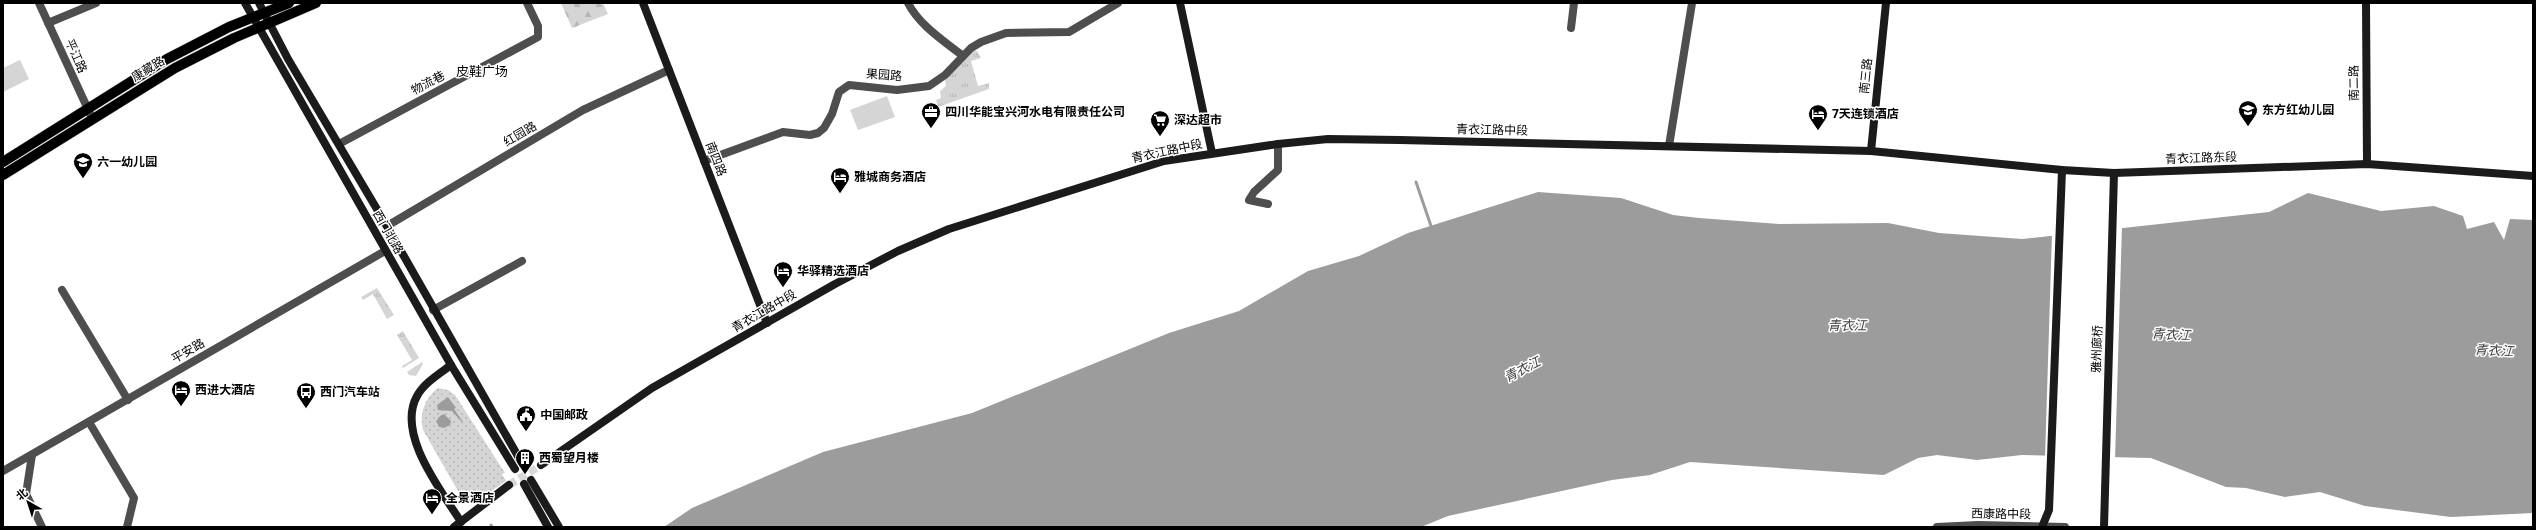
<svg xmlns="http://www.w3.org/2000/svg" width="2536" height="530" viewBox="0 0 2536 530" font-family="'Noto Sans','Noto Sans SC',sans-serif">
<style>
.grass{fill:url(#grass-tufts)}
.forest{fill:url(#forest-firs)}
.park{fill:url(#park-dots)}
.garden{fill:#d5d5d5}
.water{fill:#9c9c9c}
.pier{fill:#fff}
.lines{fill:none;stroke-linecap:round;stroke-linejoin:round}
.stream{stroke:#9c9c9c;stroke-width:3}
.secondary-tunnel{stroke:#d9d9d9;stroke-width:8;stroke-dasharray:8 4;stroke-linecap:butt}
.primary-casing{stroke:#dbdbdb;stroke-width:11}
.street{stroke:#4e4e4e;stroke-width:8}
.secondary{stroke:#1b1b1b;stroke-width:8}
.primary{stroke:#000;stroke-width:10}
.labels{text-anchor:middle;stroke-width:3;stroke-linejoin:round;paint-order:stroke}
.street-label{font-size:12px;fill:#000;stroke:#fff}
.poi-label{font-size:12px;font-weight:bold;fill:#000;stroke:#fff;text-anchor:start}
.neighbourhood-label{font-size:13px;fill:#000;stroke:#fff}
.water-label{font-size:13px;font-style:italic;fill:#3d3d3d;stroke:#fff}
</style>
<defs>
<pattern id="grass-tufts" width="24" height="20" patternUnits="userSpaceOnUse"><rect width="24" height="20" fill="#d5d5d5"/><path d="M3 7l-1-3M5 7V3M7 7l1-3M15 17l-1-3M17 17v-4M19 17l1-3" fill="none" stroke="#b5b5b5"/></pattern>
<pattern id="forest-firs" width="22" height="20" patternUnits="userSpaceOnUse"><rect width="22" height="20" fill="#d5d5d5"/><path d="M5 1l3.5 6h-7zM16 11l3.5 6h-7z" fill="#b5b5b5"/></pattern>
<pattern id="park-dots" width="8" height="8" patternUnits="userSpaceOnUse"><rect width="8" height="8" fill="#d5d5d5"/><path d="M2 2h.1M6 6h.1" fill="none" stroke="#b5b5b5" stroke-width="1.8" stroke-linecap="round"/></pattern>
</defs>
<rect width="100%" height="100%" fill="#fff"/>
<g class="grass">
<path d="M972 50 977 51 981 58 971 61 978 86 989 83V89L938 107 936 100 941 98 940 91 946 86 945 80Z"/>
<path d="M377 288 394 315 387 319 373 294 363 300 361 297Z"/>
<path d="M403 331 419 358 403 368 402 366 412 360 397 335Z"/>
<path d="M422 362 423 364 416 376 409 375 407 372Z"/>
</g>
<path class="forest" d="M561 3H603L608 14 572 28Z"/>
<path class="park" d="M438 388 448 390 455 395 505 473 502 474 506 481C493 489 478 505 462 498L423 430C419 413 425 398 438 388Z"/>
<g class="garden">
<path d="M20 60 29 79 3 92V68Z"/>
<path d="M887 96 895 117 858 130 850 110Z"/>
</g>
<g class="water">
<path d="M1538 192 1621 198 1673 215 1699 218 1779 224 1888 223 1939 233 2022 239 2269 212 2308 193 2381 211 2434 206 2463 216 2467 229 2494 222 2504 240 2510 219 2533 220V513L2451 517 2365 506 2320 492 2285 497 2246 488 2226 487 2151 458 2022 455 1977 460 1937 455 1918 458 1884 475 1690 462 1650 475 1612 480 1448 516 1421 527H664L692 508 823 452 972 413 1169 333 1239 311 1308 271 1359 256 1408 233Z"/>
<path d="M448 397 456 408 454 409 463 422H462L452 411 438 410 437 405Z"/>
<path d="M444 414 451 421 450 425 444 428 439 427 436 421 440 416Z"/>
</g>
<path class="pier" d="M2122 226 2115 460 2045 458 2052 233Z"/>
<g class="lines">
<g class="stream">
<path d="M1416 182 1431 226"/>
<path d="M491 525 492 527"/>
</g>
<path class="secondary-tunnel" d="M509 485 541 465"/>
<g class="primary-casing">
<g id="primary">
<path d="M3 162 167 59 229 27 289 3"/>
<path d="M3 175 175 68 234 38 316 3"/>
</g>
</g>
<g class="street">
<path d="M39 3 92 118"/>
<path d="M908 3C919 25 944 41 963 56"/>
<path d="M48 23 96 3"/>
<path d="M1571 28 1574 3"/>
<path d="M339 144 538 37V26L527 3"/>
<path d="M1669 146 1692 3"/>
<path d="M704 161 783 132 810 135 818 133 824 128 832 114 839 92 849 85 897 90 929 86 945 75 971 48 981 42 1006 33 1069 32 1118 3"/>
<path d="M1268 204 1249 200 1254 192 1278 170V144"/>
<path d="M387 226 583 110 669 70"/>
<path d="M62 290 128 400"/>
<path d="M433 310 522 261"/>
<path d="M89 422 134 498 127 527"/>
<path d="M32 455 26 494 42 527"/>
<path d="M3 471 385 251"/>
<path d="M1937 527 1978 525 2065 527"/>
</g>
<g class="secondary">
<path d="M245 3 451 365 515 469"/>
<path d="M259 3 288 59 381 216 523 465"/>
<path d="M643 3 767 323"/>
<path d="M1180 3 1212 153"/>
<path d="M2366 3 2367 164"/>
<path d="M1871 151 1886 3"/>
<path d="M451 365C439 374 424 383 417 396 396 434 441 490 461 522"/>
<path d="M541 465 652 388 835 284 898 251 949 229 1164 161 1278 144 1328 139 1400 140 1871 151 2062 170 2114 173 2367 164 2533 176"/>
<path d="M531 480 559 527"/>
<path d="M524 484 548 527"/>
<path d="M454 527 509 485"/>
<path d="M2042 527 2049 510 2062 170"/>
<path d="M2104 527 2114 173"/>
</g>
<use href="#primary" class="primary"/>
</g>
<defs>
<g id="school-pin" transform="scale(1)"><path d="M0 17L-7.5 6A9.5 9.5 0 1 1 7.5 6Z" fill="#000" stroke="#fff"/><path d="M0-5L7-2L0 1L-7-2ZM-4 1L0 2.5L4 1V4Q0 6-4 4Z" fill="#fff"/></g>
<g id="office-pin" transform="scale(1)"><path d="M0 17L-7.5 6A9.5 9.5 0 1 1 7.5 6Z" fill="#000" stroke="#fff"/><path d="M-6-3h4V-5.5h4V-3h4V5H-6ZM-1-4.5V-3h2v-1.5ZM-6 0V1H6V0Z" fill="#fff"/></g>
<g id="hotel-pin" transform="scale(1)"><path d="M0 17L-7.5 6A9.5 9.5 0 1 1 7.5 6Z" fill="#000" stroke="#fff"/><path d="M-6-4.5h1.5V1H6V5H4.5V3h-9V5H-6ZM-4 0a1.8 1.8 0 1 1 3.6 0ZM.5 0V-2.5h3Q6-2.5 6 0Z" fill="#fff"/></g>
<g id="supermarket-pin" transform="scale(1)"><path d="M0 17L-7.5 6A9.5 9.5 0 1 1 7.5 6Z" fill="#000" stroke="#fff"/><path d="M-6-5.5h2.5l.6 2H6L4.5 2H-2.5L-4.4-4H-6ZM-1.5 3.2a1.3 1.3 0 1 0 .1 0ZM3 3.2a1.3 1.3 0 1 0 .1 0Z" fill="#fff"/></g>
<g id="bus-pin" transform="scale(1)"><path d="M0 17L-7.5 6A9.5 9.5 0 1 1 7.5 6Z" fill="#000" stroke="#fff"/><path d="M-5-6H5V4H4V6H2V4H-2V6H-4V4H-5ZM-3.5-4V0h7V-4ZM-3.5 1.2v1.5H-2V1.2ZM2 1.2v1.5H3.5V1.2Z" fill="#fff"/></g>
<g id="civic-pin" transform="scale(1)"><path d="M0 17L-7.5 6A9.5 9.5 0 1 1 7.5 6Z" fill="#000" stroke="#fff"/><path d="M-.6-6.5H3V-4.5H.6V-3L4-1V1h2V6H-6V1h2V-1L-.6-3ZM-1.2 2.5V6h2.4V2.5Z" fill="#fff"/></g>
<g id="building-pin" transform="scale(1)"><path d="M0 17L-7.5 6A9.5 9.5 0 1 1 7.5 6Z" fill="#000" stroke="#fff"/><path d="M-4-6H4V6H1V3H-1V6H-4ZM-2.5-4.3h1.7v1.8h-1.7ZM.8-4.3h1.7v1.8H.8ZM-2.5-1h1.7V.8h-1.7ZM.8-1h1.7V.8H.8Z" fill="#fff"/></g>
</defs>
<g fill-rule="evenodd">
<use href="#school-pin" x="2248" y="110"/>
<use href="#office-pin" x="931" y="112"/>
<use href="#hotel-pin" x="1818" y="114"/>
<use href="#supermarket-pin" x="1160" y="120"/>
<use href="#school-pin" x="83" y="162"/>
<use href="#hotel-pin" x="840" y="177"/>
<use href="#hotel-pin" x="783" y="271"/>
<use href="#hotel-pin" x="181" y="390"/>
<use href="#bus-pin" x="306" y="392"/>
<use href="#civic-pin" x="526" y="415"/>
<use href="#building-pin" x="525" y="458"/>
<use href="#hotel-pin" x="432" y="498"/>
</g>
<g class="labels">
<g class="street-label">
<text transform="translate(76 56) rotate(66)" y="4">平江路</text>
<text transform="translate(148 69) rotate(-31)" y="4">康藏路</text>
<text transform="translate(884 75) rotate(4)" y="4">果园路</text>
<text transform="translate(1866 76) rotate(-84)" y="4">南三路</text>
<text transform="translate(428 83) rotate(-28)" y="4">物流巷</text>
<text transform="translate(2354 83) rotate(-91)" y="4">南二路</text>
<text transform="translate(1492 130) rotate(1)" y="4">青衣江路中段</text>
<text transform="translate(520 134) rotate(-30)" y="4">红园路</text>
<text transform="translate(1167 151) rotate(-12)" y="4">青衣江路中段</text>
<text transform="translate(2201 158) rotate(-2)" y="4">青衣江路东段</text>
<text transform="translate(716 159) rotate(69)" y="4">南四路</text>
<text transform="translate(388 232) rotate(60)" y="4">西门北路</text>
<text transform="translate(764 311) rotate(-30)" y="4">青衣江路中段</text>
<text transform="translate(2097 349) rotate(-88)" y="4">雅州廊桥</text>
<text transform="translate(188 351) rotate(-30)" y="4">平安路</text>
<text transform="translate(2001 514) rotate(1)" y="4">西康路中段</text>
</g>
<g class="poi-label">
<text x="2262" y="114">东方红幼儿园</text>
<text x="945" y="116">四川华能宝兴河水电有限责任公司</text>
<text x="1832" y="118">7天连锁酒店</text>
<text x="1174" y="124">深达超市</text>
<text x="97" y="166">六一幼儿园</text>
<text x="854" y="181">雅城商务酒店</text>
<text x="797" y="275">华驿精选酒店</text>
<text x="195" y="394">西进大酒店</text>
<text x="320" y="396">西门汽车站</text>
<text x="540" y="419">中国邮政</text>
<text x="539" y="462">西蜀望月楼</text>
<text x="446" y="502">全景酒店</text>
</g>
<g class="neighbourhood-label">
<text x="482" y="76">皮鞋广场</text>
</g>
<g class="water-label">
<text x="1847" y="330">青衣江</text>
<text transform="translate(2171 334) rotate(3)" y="5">青衣江</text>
<text transform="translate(2494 350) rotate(3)" y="5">青衣江</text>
<text transform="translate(1522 369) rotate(-27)" y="5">青衣江</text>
</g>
</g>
<rect width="2536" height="530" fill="none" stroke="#000000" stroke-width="8"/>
<g transform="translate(28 502) rotate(321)" stroke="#ffffff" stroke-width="3" paint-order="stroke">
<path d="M0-3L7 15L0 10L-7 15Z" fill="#000000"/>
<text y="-6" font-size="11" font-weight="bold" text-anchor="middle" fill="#000000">北</text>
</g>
</svg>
